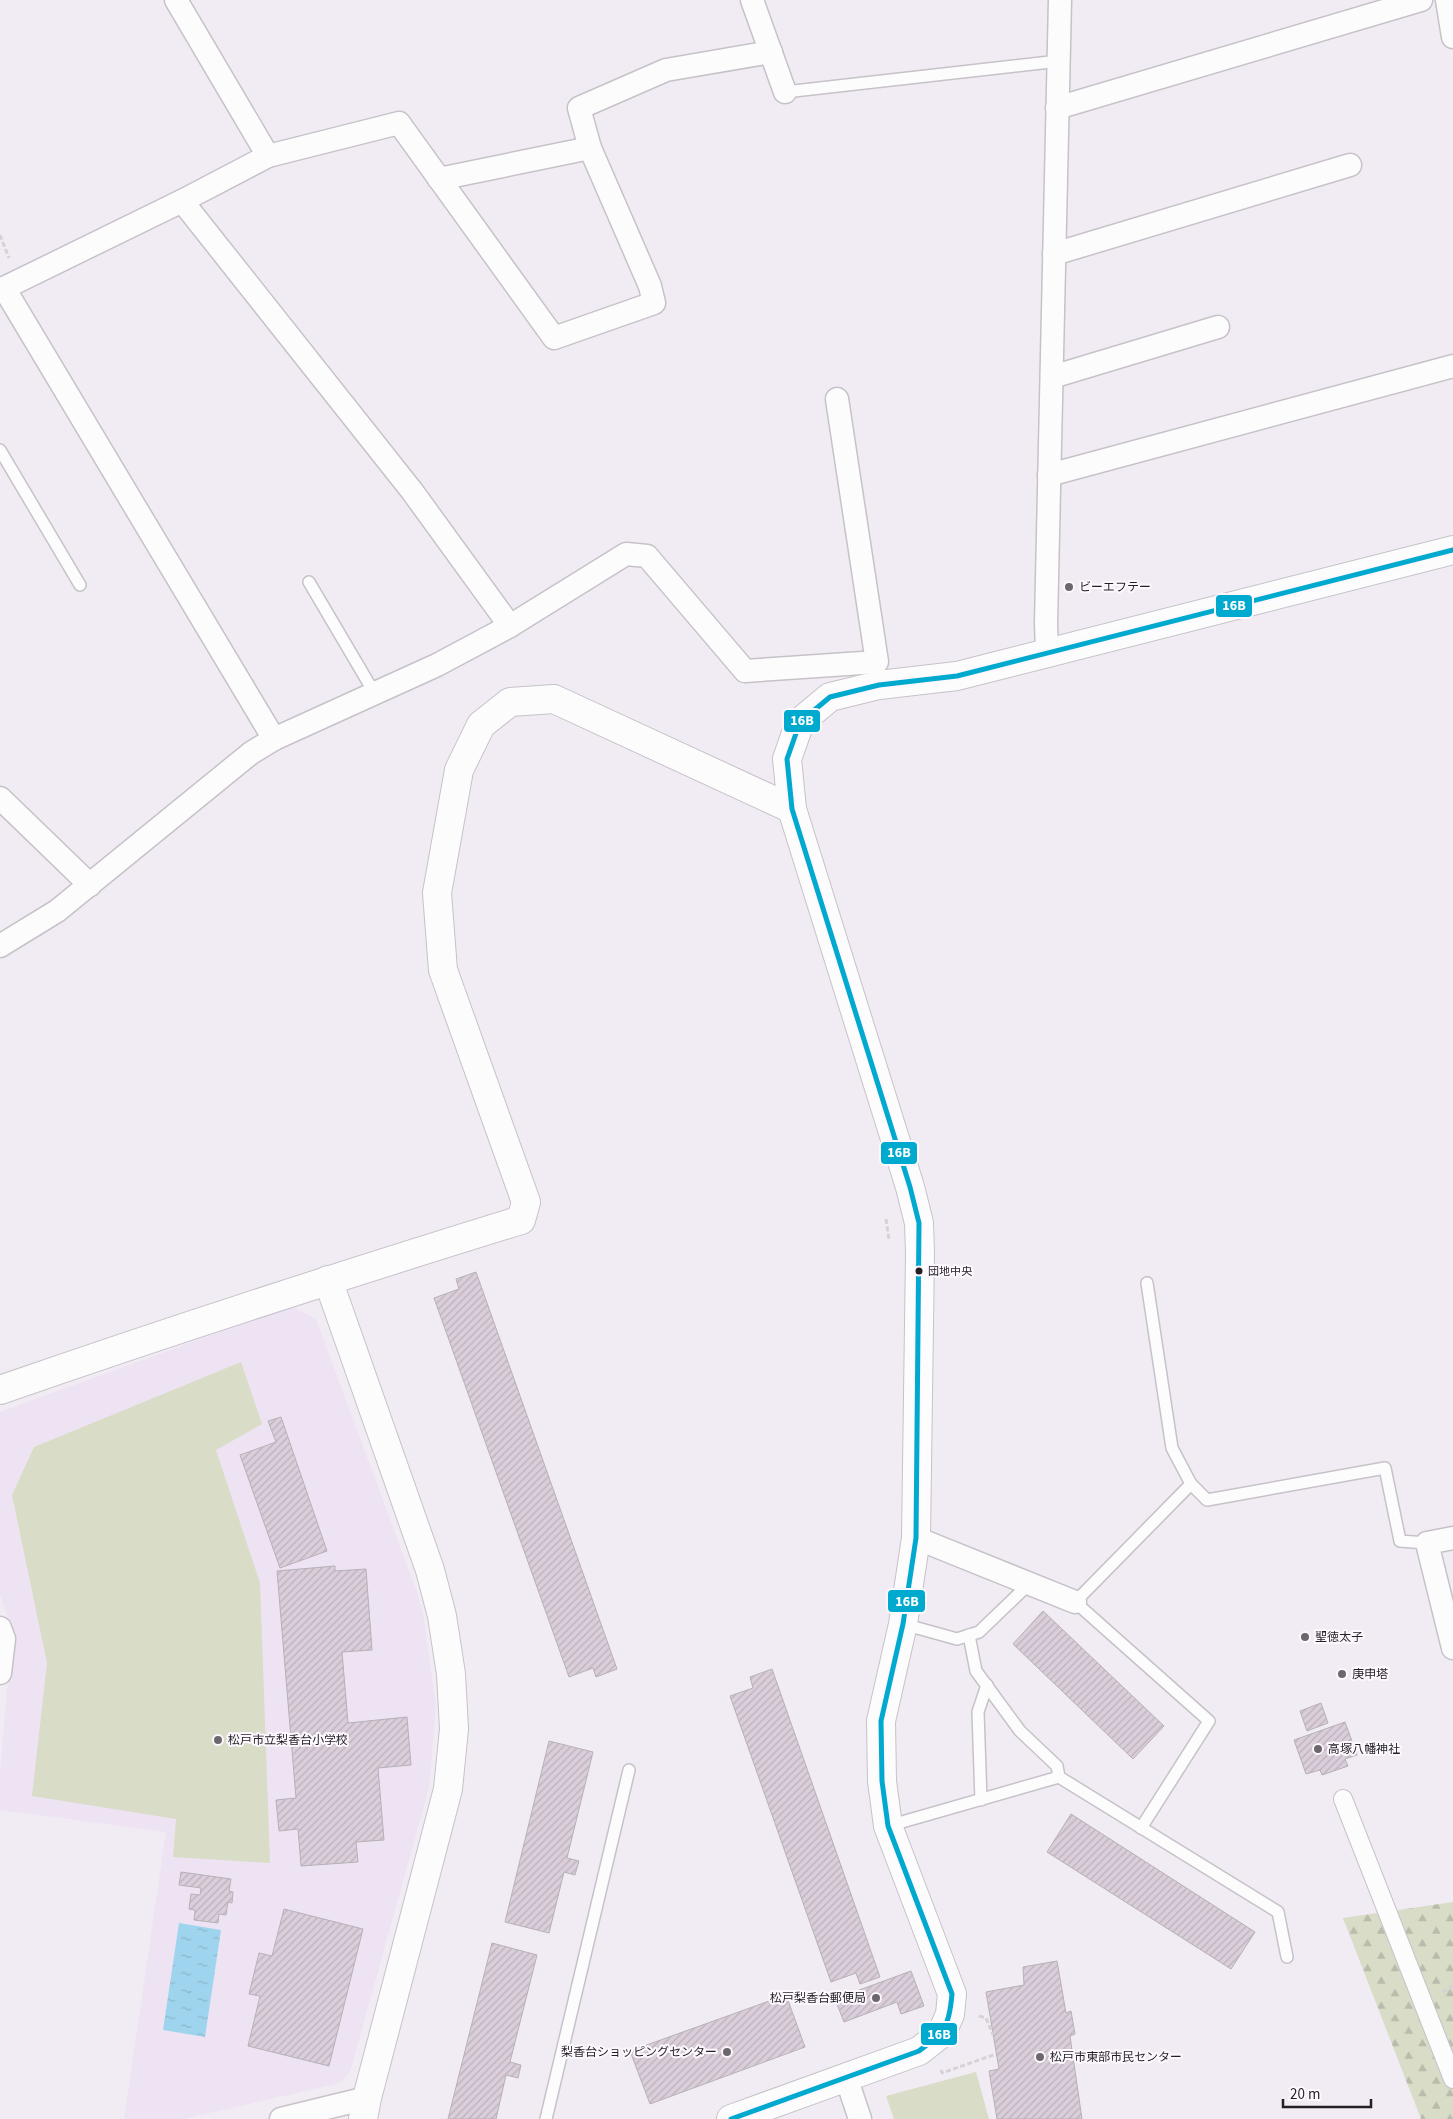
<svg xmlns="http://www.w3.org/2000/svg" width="1453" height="2119" viewBox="0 0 1453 2119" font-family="'Source Sans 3','Noto Sans JP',sans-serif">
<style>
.built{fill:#eee3f3}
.forest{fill:url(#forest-firs)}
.pitch{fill:#d9dcc7}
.water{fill:url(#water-ripples)}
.building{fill:url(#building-hatch);stroke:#b5b1b6}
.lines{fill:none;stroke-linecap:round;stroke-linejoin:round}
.service-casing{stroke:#c6c2c8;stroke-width:14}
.pedestrian-casing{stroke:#c6c2c8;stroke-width:20}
.minor-casing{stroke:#c6c2c8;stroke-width:25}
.tertiary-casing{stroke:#c6c2c8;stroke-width:30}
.path{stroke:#d4d2d5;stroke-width:3;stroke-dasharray:5 2.5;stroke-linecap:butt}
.service{stroke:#fdfcfd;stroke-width:11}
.pedestrian{stroke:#fdfcfd;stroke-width:18}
.minor{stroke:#fdfcfd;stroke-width:22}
.tertiary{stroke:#fdfcfd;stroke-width:28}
.bus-1-casing{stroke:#fcf8fe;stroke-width:9}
.bus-1{stroke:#00a9ce;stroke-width:5}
.poi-dot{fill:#6b676d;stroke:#fcf8fe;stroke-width:2}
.bus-dot{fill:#231f25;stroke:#fcf8fe;stroke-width:2}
.labels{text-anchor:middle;stroke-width:4;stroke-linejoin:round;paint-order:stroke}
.bus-label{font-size:11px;fill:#231f25;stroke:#fcf8fe;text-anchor:start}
.poi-label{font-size:12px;fill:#231f25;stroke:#fcf8fe;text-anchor:start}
.line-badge{stroke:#fcf8fe;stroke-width:2}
.badge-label{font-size:14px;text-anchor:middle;font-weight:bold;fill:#fff}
</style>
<defs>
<pattern id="forest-firs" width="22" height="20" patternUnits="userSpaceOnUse" patternTransform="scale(1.25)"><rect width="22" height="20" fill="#d9dcc7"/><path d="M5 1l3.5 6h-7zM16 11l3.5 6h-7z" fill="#babcab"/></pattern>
<pattern id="water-ripples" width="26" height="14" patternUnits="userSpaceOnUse" patternTransform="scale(1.25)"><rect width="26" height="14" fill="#9fd4ee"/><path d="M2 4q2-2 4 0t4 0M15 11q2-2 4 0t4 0" fill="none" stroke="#89b6cc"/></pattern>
<pattern id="building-hatch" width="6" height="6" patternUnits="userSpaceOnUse" patternTransform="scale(1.25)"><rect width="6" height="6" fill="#dacedb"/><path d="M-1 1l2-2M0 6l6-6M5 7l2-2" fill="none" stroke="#bbb0bc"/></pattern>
</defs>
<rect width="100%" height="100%" fill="#f1ecf4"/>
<path class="built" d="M291 1306 316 1319 418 1595 424 1619 436 1707 429 1788 350 2072 340 2083 184 2119H124L166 1832 0 1810V1772L11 1641 8 1618 0 1595V1412Z"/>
<path class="forest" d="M1453 1902V2119H1421L1343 1918Z"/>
<g class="pitch">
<path d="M241 1362 262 1424 216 1450 260 1583 270 1863 173 1857 176 1819 32 1796 47 1663 12 1495 34 1447Z"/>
<path d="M976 2072 989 2119H894L886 2096Z"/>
</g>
<path class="water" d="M179 1923 221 1930 205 2037 163 2030Z"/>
<g class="building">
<path d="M476 1272 617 1669 596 1677 593 1668 569 1677 434 1298 459 1289 456 1279Z"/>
<path d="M281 1417 327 1551 280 1568 240 1455 276 1442 268 1421Z"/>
<path d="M335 1566V1571L366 1569 372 1650 342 1652 348 1723 407 1717 411 1765 378 1768 384 1840 356 1842 358 1862 301 1866 298 1829 279 1831 276 1800 296 1798 277 1571Z"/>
<path d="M1043 1611 1164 1726 1133 1759 1013 1644Z"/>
<path d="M772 1669 880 1977 860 1984 856 1973 831 1982 730 1696 753 1688 750 1677Z"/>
<path d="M1321 1703 1328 1723 1307 1731 1300 1711Z"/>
<path d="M1345 1722 1357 1755 1345 1759 1348 1766 1322 1775 1320 1770 1306 1774 1294 1740Z"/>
<path d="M549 1741 593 1752 567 1858 579 1861 575 1875 564 1872 549 1933 505 1922Z"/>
<path d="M1071 1814 1255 1932 1231 1969 1047 1852Z"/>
<path d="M181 1872 231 1879 229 1891 233 1892 232 1903 228 1902 226 1915 219 1914 218 1923 194 1920 195 1910 189 1909 191 1894 200 1895 201 1888 179 1885Z"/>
<path d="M284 1909 363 1929 329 2066 248 2046 260 1996 249 1994 259 1953 272 1956Z"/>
<path d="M492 1943 537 1955 510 2062 521 2065 518 2078 506 2075 496 2119H448Z"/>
<path d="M1057 1961 1066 2013 1071 2011 1075 2034 1070 2036 1082 2119H997L989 2071 999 2069 986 1992 1024 1985 1023 1967Z"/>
<path d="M911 1971 924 2006 901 2014 897 2002 844 2022 835 1999Z"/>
<path d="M786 1995 805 2047 650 2104 630 2051Z"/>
</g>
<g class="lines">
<g class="service-casing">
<g id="service">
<path d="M785 92 1059 61"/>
<path d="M0 450 80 585"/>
<path d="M309 582 375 694"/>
<path d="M1147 1283 1172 1448 1191 1484 1207 1500 1385 1468 1400 1541 1427 1543"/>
<path d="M903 1624 957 1639 979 1632 1029 1584"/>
<path d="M969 1635 976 1671 1020 1731 1057 1766 1059 1777"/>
<path d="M981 1800 978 1712 987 1685"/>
<path d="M888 1826 1059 1777 1278 1912 1287 1957"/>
<path d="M1141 1828 1209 1721 1075 1602 1191 1484"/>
<path d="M546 2119 629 1770"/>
</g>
</g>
<g class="pedestrian-casing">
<path id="pedestrian" d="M1343 1799 1453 2079"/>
</g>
<g class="minor-casing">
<g id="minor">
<path d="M752 0 785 92"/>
<path d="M1447 0 1453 37"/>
<path d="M1057 108 1421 0"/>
<path d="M268 156 399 123 554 338 654 303 650 286 590 148 579 108 666 70 771 52"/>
<path d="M439 179 590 148"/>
<path d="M182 201 412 491 510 626 626 554 647 556 745 671 877 662 837 399"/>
<path d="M1054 254 1350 165"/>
<path d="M4 288 274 739"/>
<path d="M0 290 182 201 268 156 176 0"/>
<path d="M1052 377 1218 327"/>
<path d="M1049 475 1453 366"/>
<path d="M1047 653 1046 623 1060 0"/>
<path d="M0 798 90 885"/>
<path d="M0 946 57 911 251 753 274 739 437 665 510 626"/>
<path d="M916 1538 1075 1602"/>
<path d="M1453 1538 1427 1543 1453 1648"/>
<path d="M0 1628 4 1639 0 1673"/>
<path d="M846 2077 860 2119"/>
<path d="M281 2119 367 2098"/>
</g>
</g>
<g class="tertiary-casing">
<g id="tertiary">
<path d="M328 1280 430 1570 442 1616 451 1674 454 1729 448 1789 367 2098 363 2119"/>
<path d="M0 1390C173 1330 346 1274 521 1220L526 1202 443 970 437 893 459 770 481 725 510 702 554 699 792 809"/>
<path d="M731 2119 919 2051 942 2033 950 2014 952 1994 888 1826 882 1781 881 1721 903 1624 916 1538 920 1253 919 1223 910 1187 792 809 787 759 800 722 830 697 879 685 957 676 1453 550"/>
</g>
</g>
<g class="path">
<path d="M0 235 9 258"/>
<path d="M886 1219 889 1240"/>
<path d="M1443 1992 1453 1986"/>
<path d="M979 2016 986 2018 993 2035"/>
<path d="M941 2070 942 2073 996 2054"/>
</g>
<use href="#service" class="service"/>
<use href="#pedestrian" class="pedestrian"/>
<use href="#minor" class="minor"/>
<use href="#tertiary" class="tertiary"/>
<g class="bus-1-casing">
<path id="bus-1" d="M731 2119 919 2051C945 2031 949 2028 952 1994L888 1826 882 1781 881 1721 903 1624 916 1538 919 1223 910 1187 792 809 787 759 800 722 830 697 879 685 957 676 1453 550"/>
</g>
<use href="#bus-1" class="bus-1"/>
</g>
<g class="poi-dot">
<circle cx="1069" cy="587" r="5"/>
<circle cx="1305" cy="1637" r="5"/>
<circle cx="1342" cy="1674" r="5"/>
<circle cx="218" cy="1740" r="5"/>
<circle cx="1318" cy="1749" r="5"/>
<circle cx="876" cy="1998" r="5"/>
<circle cx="727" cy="2052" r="5"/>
<circle cx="1040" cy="2057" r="5"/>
</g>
<circle class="bus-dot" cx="919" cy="1271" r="4.5"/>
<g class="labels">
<g class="bus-label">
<text x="928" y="1275">団地中央</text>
</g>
<g class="poi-label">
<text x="1079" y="591">ビーエフテー</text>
<text x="1315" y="1641">聖徳太子</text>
<text x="1352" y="1678">庚申塔</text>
<text x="228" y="1744">松戸市立梨香台小学校</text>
<text x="1328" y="1753">高塚八幡神社</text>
<text x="866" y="2002" text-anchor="end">松戸梨香台郵便局</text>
<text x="717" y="2056" text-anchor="end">梨香台ショッピングセンター</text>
<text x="1050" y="2061">松戸市東部市民センター</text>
</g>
</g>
<g class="line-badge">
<rect x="1215" y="594" width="38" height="24" rx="5" fill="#00a9ce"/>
<rect x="783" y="709" width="38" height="24" rx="5" fill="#00a9ce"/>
<rect x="880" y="1141" width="38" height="24" rx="5" fill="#00a9ce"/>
<rect x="887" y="1589" width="39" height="24" rx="5" fill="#00a9ce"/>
<rect x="920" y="2022" width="38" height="24" rx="5" fill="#00a9ce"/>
</g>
<g class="badge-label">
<text x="1234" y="610">16B</text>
<text x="802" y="725">16B</text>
<text x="899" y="1157">16B</text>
<text x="907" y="1606">16B</text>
<text x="939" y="2039">16B</text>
</g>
<path d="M1283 2099v8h88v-8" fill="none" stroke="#231f25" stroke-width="2.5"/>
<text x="1290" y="2099" font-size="15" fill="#231f25" stroke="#fcf8fe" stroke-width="4" paint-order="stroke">20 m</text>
</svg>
